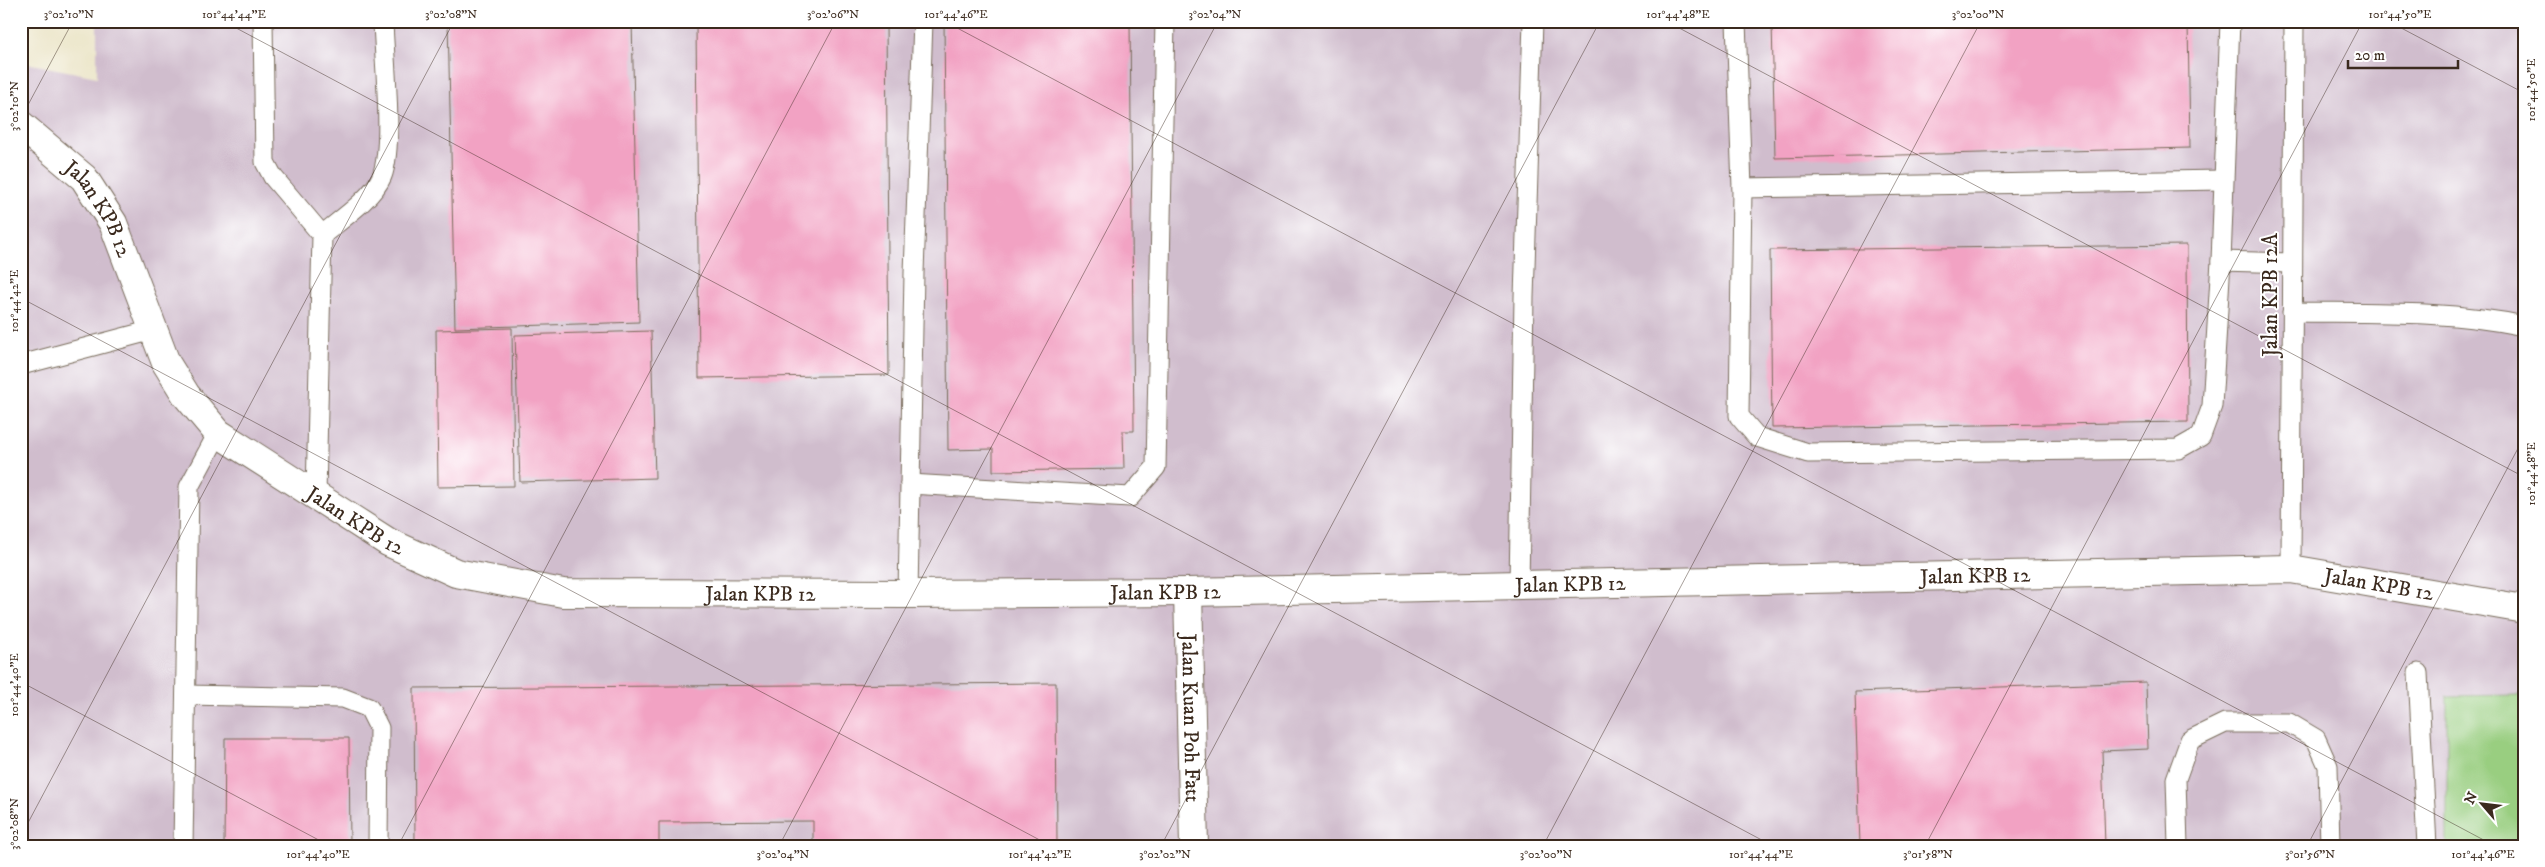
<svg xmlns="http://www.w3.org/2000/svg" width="2545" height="867" viewBox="0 0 2545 867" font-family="'IM FELL DW Pica',serif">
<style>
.industrial{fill:#d0bdcd}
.green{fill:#99ce80;stroke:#6a7c4f}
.building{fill:#f2a2c3}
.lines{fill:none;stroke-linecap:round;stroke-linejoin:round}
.lane-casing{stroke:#796c5b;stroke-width:21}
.street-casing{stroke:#796c5b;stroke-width:30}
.lane{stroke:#fff;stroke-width:19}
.street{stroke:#fff;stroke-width:28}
.ticks{fill:none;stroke:#3b2a1e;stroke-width:1;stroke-opacity:0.45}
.labels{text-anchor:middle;stroke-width:4;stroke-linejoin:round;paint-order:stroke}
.street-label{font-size:21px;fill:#3b2a1e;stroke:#fff}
.neatline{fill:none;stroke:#3b2a1e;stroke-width:2}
.ticks-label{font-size:12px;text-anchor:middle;fill:#3b2a1e}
</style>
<rect width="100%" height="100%" fill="#fff"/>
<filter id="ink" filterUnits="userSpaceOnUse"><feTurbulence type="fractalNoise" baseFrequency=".02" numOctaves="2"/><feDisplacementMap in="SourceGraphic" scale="10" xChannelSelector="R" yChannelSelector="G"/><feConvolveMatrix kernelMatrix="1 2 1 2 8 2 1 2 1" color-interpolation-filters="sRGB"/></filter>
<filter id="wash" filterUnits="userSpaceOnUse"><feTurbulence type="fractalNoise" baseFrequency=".0096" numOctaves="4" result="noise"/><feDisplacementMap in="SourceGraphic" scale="20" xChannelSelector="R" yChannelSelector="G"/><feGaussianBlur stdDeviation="1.12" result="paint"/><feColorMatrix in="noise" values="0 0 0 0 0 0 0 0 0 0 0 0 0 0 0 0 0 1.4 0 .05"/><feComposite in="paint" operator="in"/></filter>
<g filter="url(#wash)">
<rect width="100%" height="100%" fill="#ede7cc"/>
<path class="industrial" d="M97 21H2524V846H21V62L97 77Z"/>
<path class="green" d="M2524 695V846H2447V696Z"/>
<g id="blocks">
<g class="building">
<path d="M448 21H632L639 322 455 328Z"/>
<path d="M696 21H886L889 375 699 378Z"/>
<path d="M944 21H1130L1134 431H1123L1124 469 993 471V449L948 450Z"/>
<path d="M1772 21H2188L2190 148 1775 158Z"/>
<path d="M2187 245 2188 422 1772 428 1770 250Z"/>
<path d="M512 328 514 486 438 487 436 330Z"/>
<path d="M651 331 655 478 520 482 515 335Z"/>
<path d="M2146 682 2148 749 2102 751 2105 846H1860L1855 692Z"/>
<path d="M1056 683 1057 846H813V821L659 822V846H415L414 688Z"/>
<path d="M225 738H349L350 846H224Z"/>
</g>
</g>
</g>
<g filter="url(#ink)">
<use href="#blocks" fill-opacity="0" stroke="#796c5b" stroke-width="1"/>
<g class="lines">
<g class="lane-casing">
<g id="lane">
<path d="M263 21 265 162 273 177 322 235 316 495"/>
<path d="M1736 21 1742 188 1739 416 1757 437 1808 453 2178 449 2201 436 2212 406 2221 261 2230 21"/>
<path d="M1742 188 2223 180"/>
<path d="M322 235C340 220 373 198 382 176 394 144 384 58 383 21"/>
<path d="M2221 261 2292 263"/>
<path d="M2292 312C2370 313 2448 310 2524 326"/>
<path d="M21 365 153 330"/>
<path d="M910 484 1130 497 1156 467 1165 21"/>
<path d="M2291 569 2294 21"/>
<path d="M1519 585 1524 297 1533 21"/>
<path d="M908 594 914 273 923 21"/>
<path d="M2418 673 2427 846"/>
<path d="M186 695 343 698 369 708 379 728 378 846"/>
<path d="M183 846 189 487 218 433"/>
<path d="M2178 846 2176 779 2190 740 2225 723H2289L2316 739 2328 766 2330 846"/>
</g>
</g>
<g class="street-casing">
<g id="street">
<path id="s1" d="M21 125 84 178 113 223 166 363 186 395 218 433 388 542 456 573 563 593 908 594 1188 592 2291 569 2524 609"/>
<path id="s2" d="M1188 592 1194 846"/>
</g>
</g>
<use href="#lane" class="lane"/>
<use href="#street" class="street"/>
</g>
</g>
<path class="ticks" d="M223 21 1773 846M944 21 2495 846M1666 21 2524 477M2388 21 2524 93M21 118 73 21M21 298 1051 846M21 682 330 846M21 836 454 21M398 846 836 21M779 846 1218 21M1161 846 1600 21M1543 846 1981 21M1925 846 2363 21M2307 846 2524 437"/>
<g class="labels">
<g class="street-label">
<text dy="7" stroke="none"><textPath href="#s1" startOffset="116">Jalan KPB 12</textPath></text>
<text transform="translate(2270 295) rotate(-90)" y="7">Jalan KPB 12A</text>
<text dy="7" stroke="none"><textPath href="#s1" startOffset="536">Jalan KPB 12</textPath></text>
<text dy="7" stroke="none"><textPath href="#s1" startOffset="2171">Jalan KPB 12</textPath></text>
<text dy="7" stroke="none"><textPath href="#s1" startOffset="1766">Jalan KPB 12</textPath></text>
<text dy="7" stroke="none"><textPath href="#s1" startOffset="2576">Jalan KPB 12</textPath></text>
<text dy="7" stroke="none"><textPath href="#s1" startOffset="1361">Jalan KPB 12</textPath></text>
<text dy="7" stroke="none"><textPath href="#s1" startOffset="956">Jalan KPB 12</textPath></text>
<text dy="7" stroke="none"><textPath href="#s2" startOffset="126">Jalan Kuan Poh Fatt</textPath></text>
</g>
</g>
<rect width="2545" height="867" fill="none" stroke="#fff" stroke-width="55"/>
<g transform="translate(2482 804) rotate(298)" stroke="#ffffff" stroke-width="4" paint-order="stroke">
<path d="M0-4L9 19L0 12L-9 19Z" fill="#3b2a1e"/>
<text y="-8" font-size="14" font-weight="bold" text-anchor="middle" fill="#3b2a1e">N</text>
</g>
<path d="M2348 60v8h110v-8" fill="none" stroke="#3b2a1e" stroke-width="2.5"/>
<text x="2355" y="60" font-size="15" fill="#3b2a1e" stroke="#ffffff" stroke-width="4" paint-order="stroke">20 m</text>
<rect x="28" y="28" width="2490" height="812" class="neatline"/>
<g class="ticks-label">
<text x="69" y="18">3°02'10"N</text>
<text x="234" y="18">101°44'44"E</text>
<text x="451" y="18">3°02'08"N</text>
<text x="833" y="18">3°02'06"N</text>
<text x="956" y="18">101°44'46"E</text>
<text x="1215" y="18">3°02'04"N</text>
<text x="1678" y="18">101°44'48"E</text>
<text x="1978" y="18">3°02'00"N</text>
<text x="2400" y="18">101°44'50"E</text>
<text transform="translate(2531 90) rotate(-90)" y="4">101°44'50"E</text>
<text transform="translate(14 106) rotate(-90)" y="4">3°02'10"N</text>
<text transform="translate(14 301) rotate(-90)" y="4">101°44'42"E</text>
<text transform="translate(2531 474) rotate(-90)" y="4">101°44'48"E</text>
<text transform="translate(14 685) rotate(-90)" y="4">101°44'40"E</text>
<text transform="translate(14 824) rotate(-90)" y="4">3°02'08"N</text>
<text x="318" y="858">101°44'40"E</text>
<text x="783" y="858">3°02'04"N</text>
<text x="1040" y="858">101°44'42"E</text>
<text x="1165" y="858">3°02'02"N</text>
<text x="1546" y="858">3°02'00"N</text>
<text x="1761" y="858">101°44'44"E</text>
<text x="1928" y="858">3°01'58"N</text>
<text x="2310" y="858">3°01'56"N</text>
<text x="2483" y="858">101°44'46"E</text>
</g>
</svg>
